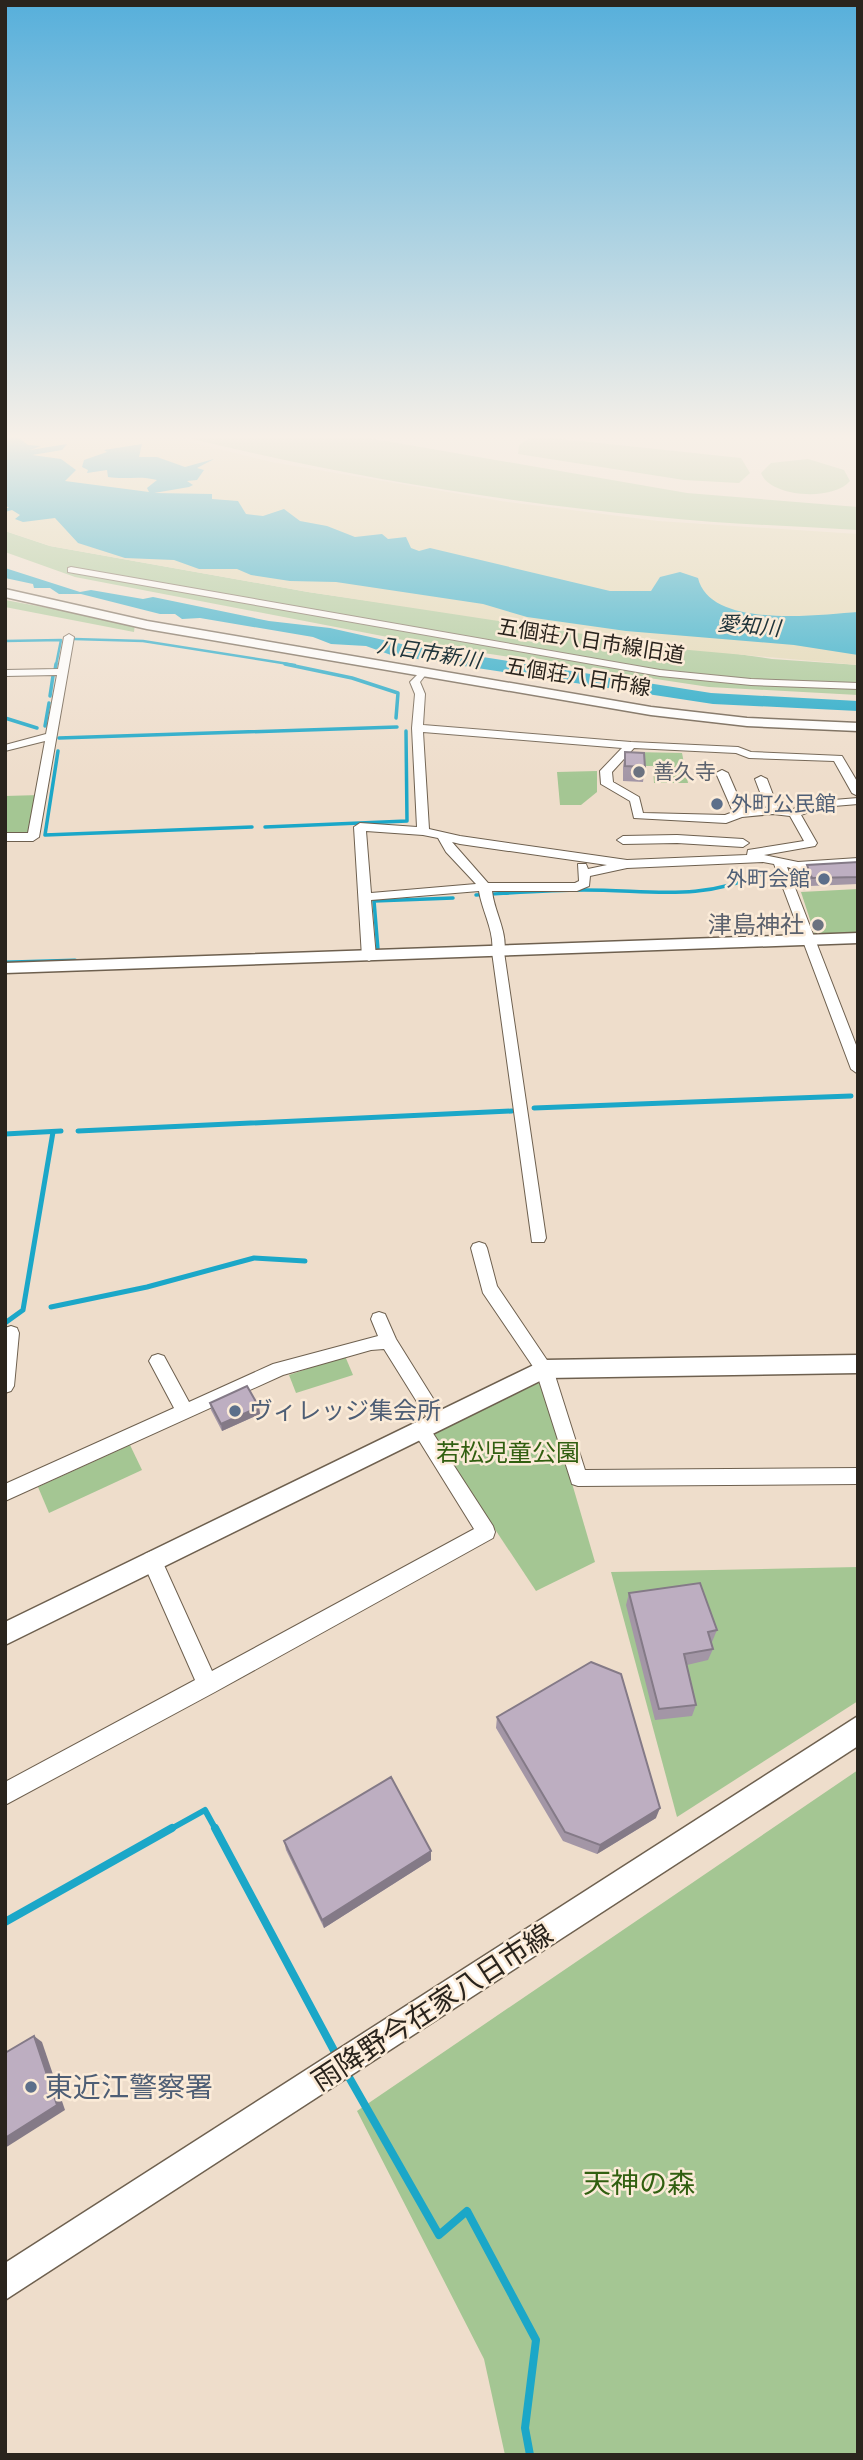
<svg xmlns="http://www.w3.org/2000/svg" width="863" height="2460" viewBox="0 0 863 2460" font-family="'Fira Sans Condensed','Noto Sans JP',sans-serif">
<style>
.green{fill:#a4c693}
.sand{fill:#e1d7b2}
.water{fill:#1ba7c8}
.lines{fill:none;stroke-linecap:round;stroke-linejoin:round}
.stream-far4{stroke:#1ba7c8;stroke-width:2.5}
.stream-far3{stroke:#1ba7c8;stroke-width:3.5}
.stream-far2{stroke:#1ba7c8;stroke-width:5}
.stream-far1{stroke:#1ba7c8;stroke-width:6}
.stream{stroke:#1ba7c8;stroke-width:8}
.minor-casing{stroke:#6e604f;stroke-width:2}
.tertiary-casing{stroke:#6e604f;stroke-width:3}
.secondary-casing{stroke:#6e604f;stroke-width:3}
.minor{fill:#fff;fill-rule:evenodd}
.tertiary{fill:#fff;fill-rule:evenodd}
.secondary{fill:#fff;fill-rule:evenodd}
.wall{fill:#a396a6}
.shaded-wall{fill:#847a87}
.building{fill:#bdaec1;stroke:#847a87;stroke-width:2}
.worship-dot{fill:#6b7280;stroke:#fbebd8;stroke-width:2.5}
.service-dot{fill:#5c6f8a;stroke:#fbebd8;stroke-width:2.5}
.labels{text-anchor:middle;stroke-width:5;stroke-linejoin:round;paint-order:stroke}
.far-water-label{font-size:21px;font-style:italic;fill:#20353b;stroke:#fbebd8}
.far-street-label{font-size:21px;fill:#2a241d;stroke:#fbebd8}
.far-worship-label{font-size:21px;fill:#5b616d;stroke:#fbebd8;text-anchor:start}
.far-service-label{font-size:21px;fill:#4e5e75;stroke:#fbebd8;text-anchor:start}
.worship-label{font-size:24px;fill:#5b616d;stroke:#fbebd8;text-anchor:end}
.service-label{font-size:24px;fill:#4e5e75;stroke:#fbebd8;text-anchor:start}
.park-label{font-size:24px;fill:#315f10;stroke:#fbebd8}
.near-street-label{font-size:28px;fill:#2a241d;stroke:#fbebd8}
.near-service-label{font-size:28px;fill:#4e5e75;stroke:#fbebd8;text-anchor:start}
.near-park-label{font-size:28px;fill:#315f10;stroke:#fbebd8}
</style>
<rect width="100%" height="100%" fill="#eeddcb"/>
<g class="green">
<path d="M177 435H351L687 493 858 507V530C791 526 724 524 657 517 496 501 335 475 177 435Z"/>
<path d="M533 436 741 458 750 473 739 483 684 480 518 454 519 445Z"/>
<path d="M808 459 844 470 850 481C834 501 770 498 761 473L771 463Z"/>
<path d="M5 531 50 546 308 592 772 659 858 665V695L709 687 424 644 75 577 5 552Z"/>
<path d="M5 600 135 624 134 632 5 607Z"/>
<path d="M634 752 682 753 688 783H654L653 766H639Z"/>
<path d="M597 771V792L581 805H560L557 772Z"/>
<path d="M40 795 33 837H5V796Z"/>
<path d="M858 889V934L815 935 801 892Z"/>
<path d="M345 1356 353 1375 296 1393 289 1375Z"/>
<path d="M541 1377 595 1562 536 1591 429 1430Z"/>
<path d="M130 1445 142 1470 49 1513 38 1487Z"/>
<path d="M858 1567V1701L677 1817 611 1572Z"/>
<path d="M858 1770V2455H505L484 2359 357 2111Z"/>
</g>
<path class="sand" d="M5 435H163L271 462 501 501 658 521 858 534V665L689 650 308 592 50 546 5 531Z"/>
<g class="water">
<path d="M5 435H21L19 438 28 445 41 446 30 450 67 444 62 450 32 455 61 459 76 470 65 481 149 492 147 488 157 480C139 475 127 480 108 477L107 470 87 473 88 470 82 467 84 460 107 452 104 450 142 444 139 457H157L185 467 214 459 197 468 204 470 197 480 187 481 193 485 189 487 154 493 212 494V499L238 501 246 514 263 516 284 509 300 521 327 526 355 537 382 534 388 539 406 537 411 548 419 551 430 548 610 591H651L660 577 680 572 698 578C710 629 817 615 858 612V655L794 645 626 631 527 617 483 604 336 582 290 581 251 575 237 569H199L174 560 125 558 78 543 55 518 23 522 15 519 20 515 12 510 5 512V508H9L5 505Z"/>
<path d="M5 568 80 592 91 590 143 599 153 597 269 621 330 628 406 645 711 693 858 701V711L713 704 391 655 366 646 331 644 313 637 200 618 182 619 175 614H160L81 594H59L50 588H34L33 584 5 578Z"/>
</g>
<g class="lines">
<g class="stream-far4">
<path d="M74 639 143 641 295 665"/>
<path d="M5 641 61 640 56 665"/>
</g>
<g class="stream-far3">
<path d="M285 664 352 678 398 693 396 718"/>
<path d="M55 670 56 664"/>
<path d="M50 696 53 676"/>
<path d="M5 718 37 728"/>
<path d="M45 726 49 703"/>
<path d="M59 738 397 727"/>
<path d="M58 751 45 835 252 827"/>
<path d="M265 827 407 821 406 731"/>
<path d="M476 895C512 893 548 890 584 890 653 890 698 902 764 873"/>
<path d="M378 950 374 901 453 898"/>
</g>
<g class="stream-far2">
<path d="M5 963 75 961"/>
<path d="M534 1108 851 1096"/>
<path d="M78 1131 512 1111"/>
<path d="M5 1134 61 1131"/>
<path d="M51 1307 147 1287 254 1258 305 1261"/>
<path d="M5 1323 23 1310 53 1132"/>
</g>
<path class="stream-far1" d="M169 1830 205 1810 216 1830"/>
<g class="stream">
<path d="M215 1828 338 2058"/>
<path d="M5 1922 172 1828"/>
<path d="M346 2072 439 2235 467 2211 536 2340 525 2428 530 2455"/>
</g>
<g class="minor-casing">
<g id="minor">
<path d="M71 567 660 670 751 679 858 683V689L751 685 660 676 68 572V568Z"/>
<path d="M69 634 74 637 39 837 33 841H5V833H28L45 741 5 751V745L46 734 57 675 5 676V670L58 669 64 637Z"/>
<path d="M422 670 427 673 420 682 425 694 423 725 631 742 738 747 751 752 842 756 858 783V796L852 793 834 761 749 758 736 753 634 748 612 772 613 782 639 797 643 813 725 815 733 812 716 773 722 770 728 773 744 810 766 808 755 779 761 776 767 779 778 808 793 809 821 801 858 798V804L822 807 801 815 817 843 815 846 764 855 798 862 858 858V866L798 870 787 867 858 1050V1074L851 1069 774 864 763 862 627 868 590 876 589 886 577 891H492C494 911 508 933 504 952L546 1238 544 1242H532L492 952C495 932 482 911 479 891L371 900 376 957 369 961 362 957 354 827 360 823 417 827 412 728 415 694 410 682ZM423 732 622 748 600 771 601 784 630 801 634 818 726 823 742 817 773 814 790 816 804 841 748 850 747 855 627 860 460 836 429 829ZM366 831 423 835 438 838 446 852 476 884 371 893ZM452 842 460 844 607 865 588 869 586 864H578L579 881 575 883H488Z"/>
<path d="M677 835 743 839 749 843 743 847 677 843 623 844 617 840 623 836Z"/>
<path d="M479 1242 485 1244 487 1248 497 1286 553 1369 585 1470 858 1468V1484L578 1486 572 1484 536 1371 483 1293 471 1248 473 1244Z"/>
<path d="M379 1312 385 1314 396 1339 444 1416 447 1421 444 1426 438 1429 432 1426 384 1349 371 1350 283 1375 5 1501V1484L174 1408 149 1361 152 1356 158 1354 164 1356 189 1402 273 1364 378 1336 371 1319 373 1314Z"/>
<path d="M11 1326 17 1328 19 1333 14 1386 11 1391 5 1393V1328Z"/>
<path d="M421 1421 427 1424 493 1526 495 1532 493 1538 215 1692 5 1805V1782L195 1680 142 1560 145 1554 152 1551 159 1554 212 1671 474 1529 415 1434 412 1429 415 1424Z"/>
</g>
</g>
<g class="tertiary-casing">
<g id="tertiary">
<path d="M858 933V943L5 973V963Z"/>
<path d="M858 1355V1373L546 1378 5 1645V1622L544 1360Z"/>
</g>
</g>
<g class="secondary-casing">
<g id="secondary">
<path d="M5 589 147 621 651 707 747 718 858 723V731L747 726 651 715 147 629 5 597Z"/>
<path d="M858 1716V1746L5 2300V2263Z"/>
</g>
</g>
<use href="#minor" class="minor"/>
<use href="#tertiary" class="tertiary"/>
<use href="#secondary" class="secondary"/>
</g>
<g class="wall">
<path d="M625 752 645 767 643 782 623 781V767Z"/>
<path d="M858 862V884L810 886 805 872 807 865Z"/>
<path d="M210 1403 259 1407 260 1414 222 1431 211 1410Z"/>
<path d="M629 1593 717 1630 712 1642 711 1643 713 1649 708 1660 687 1665 696 1705 692 1716 655 1720 626 1605Z"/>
<path d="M497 1717 656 1818 597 1854 563 1841 496 1728Z"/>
<path d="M284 1841 431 1860 324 1928 286 1850Z"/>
</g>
<g class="shaded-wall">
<path d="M259 1407 260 1414 222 1431 221 1424Z"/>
<path d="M660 1808 656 1818 597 1854 600 1845Z"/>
<path d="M431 1851V1860L324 1928 322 1920Z"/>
<path d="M34 2036 42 2042 65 2110 5 2148V2138Z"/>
</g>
<g class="building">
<path d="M625 752 644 753 645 767 625 766Z"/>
<path d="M858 862V877L812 878 807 865Z"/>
<path d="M247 1386 259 1407 221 1424 210 1403Z"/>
<path d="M700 1583 717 1630 708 1632 713 1649 684 1654 696 1705 659 1709 629 1593Z"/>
<path d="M591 1662 621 1674 660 1808 600 1845 565 1832 497 1717Z"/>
<path d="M391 1777 431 1851 322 1920 284 1841Z"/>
<path d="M34 2036 57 2105 5 2138V2053Z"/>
</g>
<linearGradient id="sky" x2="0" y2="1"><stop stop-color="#56afdb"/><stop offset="0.56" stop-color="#f7f0e8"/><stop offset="1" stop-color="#f7f0e8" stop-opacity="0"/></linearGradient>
<rect width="863" height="780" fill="url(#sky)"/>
<g class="worship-dot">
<circle cx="639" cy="772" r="7"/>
<circle cx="818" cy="925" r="7"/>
</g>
<g class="service-dot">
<circle cx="717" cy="804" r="7"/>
<circle cx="824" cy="879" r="7"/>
<circle cx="235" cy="1411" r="7"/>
<circle cx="31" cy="2087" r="7"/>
</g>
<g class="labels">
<g class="far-water-label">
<text transform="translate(749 626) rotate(5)" y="7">愛知川</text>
<text transform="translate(429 653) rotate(9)" y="7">八日市新川</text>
</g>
<g class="far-street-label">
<text transform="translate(591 641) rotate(9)" y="7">五個荘八日市線旧道</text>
<text transform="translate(578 677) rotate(9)" y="7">五個荘八日市線</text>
</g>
<g class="far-worship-label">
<text x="653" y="779">善久寺</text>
</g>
<g class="far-service-label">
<text x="731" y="811">外町公民館</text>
<text x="810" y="886" text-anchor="end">外町会館</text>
</g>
<g class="worship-label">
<text x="804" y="933">津島神社</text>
</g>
<g class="service-label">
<text x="249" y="1419">ヴィレッジ集会所</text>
</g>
<g class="park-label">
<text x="508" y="1461">若松児童公園</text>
</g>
<g class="near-street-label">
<text transform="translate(432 2007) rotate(-33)" y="10">雨降野今在家八日市線</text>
</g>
<g class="near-service-label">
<text x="45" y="2097">東近江警察署</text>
</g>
<g class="near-park-label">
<text x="639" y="2193">天神の森</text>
</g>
</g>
<rect width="863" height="2460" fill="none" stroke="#2a241d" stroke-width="14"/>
</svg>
